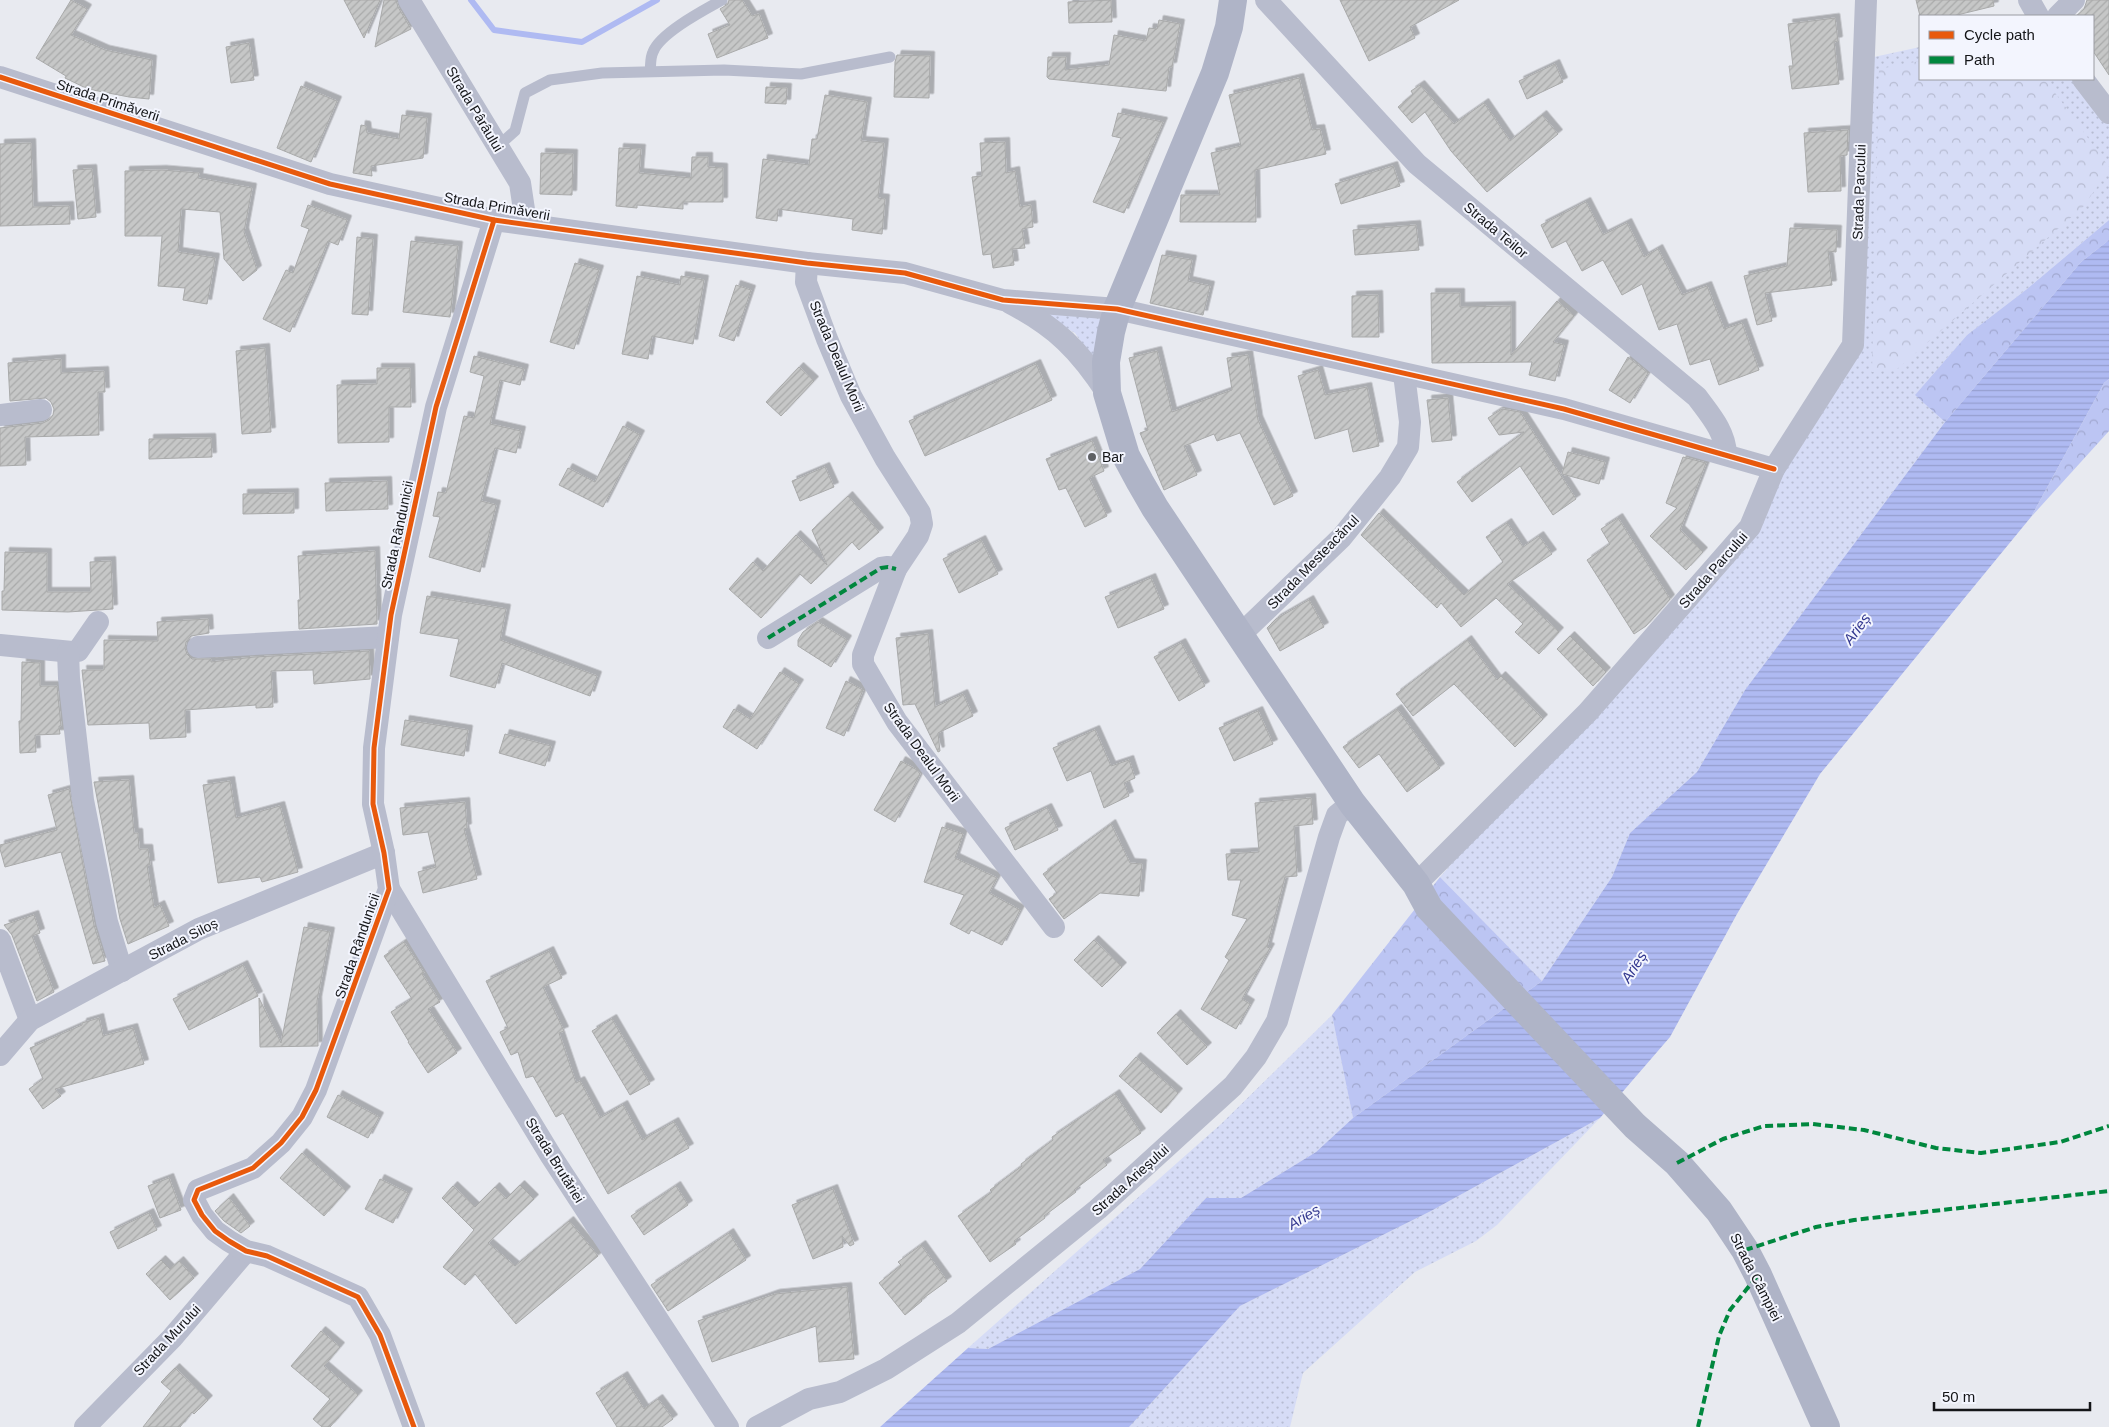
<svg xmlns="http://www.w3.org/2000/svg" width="2109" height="1427" viewBox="0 0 2109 1427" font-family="Arial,sans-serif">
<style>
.grass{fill:url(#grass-dots)}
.forest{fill:url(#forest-crowns)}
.park{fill:url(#park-crowns)}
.water{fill:url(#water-rules)}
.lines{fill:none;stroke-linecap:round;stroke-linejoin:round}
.stream{stroke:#afbaf2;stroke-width:6}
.building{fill:url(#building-hatch);stroke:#a9aaaa;filter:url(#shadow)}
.lane{stroke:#b8bccd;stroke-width:11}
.street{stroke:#b8bccd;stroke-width:22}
.secondary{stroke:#afb4c7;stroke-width:28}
.quiet{stroke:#00873e;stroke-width:4;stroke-dasharray:8 4;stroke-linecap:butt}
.cycleway-casing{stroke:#f3f5fe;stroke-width:8}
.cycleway{stroke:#e8590c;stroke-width:5}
.poi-dot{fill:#5e6064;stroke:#f3f5fe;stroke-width:2}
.labels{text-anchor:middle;stroke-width:4;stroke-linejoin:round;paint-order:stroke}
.street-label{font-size:14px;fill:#141518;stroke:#f3f5fe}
.poi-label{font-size:14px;fill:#141518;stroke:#f3f5fe;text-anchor:start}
.water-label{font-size:15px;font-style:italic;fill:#32378f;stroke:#f3f5fe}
</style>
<defs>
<pattern id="grass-dots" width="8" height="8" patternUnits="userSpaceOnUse" patternTransform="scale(1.25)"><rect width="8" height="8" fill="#d6dcf6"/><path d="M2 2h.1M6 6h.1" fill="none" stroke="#b7bcd2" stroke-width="1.8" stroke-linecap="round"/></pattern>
<pattern id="forest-crowns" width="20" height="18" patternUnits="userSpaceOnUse" patternTransform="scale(1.25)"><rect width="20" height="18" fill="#bcc5f3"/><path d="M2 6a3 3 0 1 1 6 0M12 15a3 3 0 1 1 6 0" fill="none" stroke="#a1a8d0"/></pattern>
<pattern id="park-crowns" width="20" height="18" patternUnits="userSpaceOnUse" patternTransform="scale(1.25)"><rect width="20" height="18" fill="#d6dcf6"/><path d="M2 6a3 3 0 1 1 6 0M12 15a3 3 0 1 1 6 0" fill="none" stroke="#b7bcd2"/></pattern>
<pattern id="water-rules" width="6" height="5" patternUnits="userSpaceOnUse" patternTransform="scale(1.25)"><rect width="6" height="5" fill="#afbaf2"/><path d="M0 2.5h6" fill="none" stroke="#969fcf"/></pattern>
<pattern id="building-hatch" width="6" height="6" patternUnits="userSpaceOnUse" patternTransform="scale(1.25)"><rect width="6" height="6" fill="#c6c7c7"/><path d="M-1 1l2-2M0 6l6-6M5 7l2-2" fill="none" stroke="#a9aaaa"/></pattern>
<filter id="shadow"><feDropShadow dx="4.5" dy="-4.5" stdDeviation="0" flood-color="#0004"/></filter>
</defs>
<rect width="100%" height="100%" fill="#e8eaf0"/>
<g class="grass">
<path d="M1920 47V79H2075L2109 120V220L2027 289 1967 335 1916 394 1945 422 1745 690 1697 772 1630 833 1612 877 1542 981 1440 877 1743 531 1847 346 1860 60Z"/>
<path d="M1036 311 1104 313 1097 365 1075 333Z"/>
<path d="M1332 1015 1353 1118 1316 1152 1241 1198H1206L1140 1269 988 1349 968 1348 1221 1124Z"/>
<path d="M1600 1118 1497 1225 1476 1241 1415 1272 1303 1373 1290 1427H1128L1240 1306 1431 1211Z"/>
</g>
<g class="forest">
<path d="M2109 220V240L2081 262 1945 422 1915 395 1967 335 2027 289Z"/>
<path d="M2109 379V431L2031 517 2104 383Z"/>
<path d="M1440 877 1542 981 1353 1118 1332 1015Z"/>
</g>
<path class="park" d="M1920 61V79H2045L2109 167V170L2083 207 1896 370 1872 372 1879 69Z"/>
<path class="water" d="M2109 240V379L2104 383 2031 517 1820 774 1737 914 1670 1037 1600 1118 1431 1211 1240 1306 1129 1427H880L968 1348 988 1349 1140 1269 1206 1198H1241L1316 1152 1353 1118 1542 981 1612 877 1630 833 1697 772 1745 690 1945 422 2081 262Z"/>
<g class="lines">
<path class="stream" d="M471 0 494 30 582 42 657 0"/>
</g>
<g class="building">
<path d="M71 0 87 9 71 35 105 50 152 60 149 99 129 97 88 89 65 78 66 76 36 58Z"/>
<path d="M344 0H380L364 38Z"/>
<path d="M384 0H396L398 7 411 29 375 47Z"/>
<path d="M729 0H742L752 16 759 14 768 38 717 58 708 34 730 25 720 9 728 4Z"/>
<path d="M1111 0 1112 22 1069 23 1068 2Z"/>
<path d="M1340 0H1459L1410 27 1415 38 1369 61Z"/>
<path d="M1916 0H1993L1994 6 1953 16H1920Z"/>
<path d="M2087 0H2109V75L2093 51V16H2076L2084 9Z"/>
<path d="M1835 18 1838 41 1834 42 1839 84 1792 89 1789 66H1793L1788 24Z"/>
<path d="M1159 20 1180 24 1172 67H1169L1166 91 1049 79 1047 77 1048 57H1066L1065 70 1109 65 1114 35 1146 41 1149 28 1157 29Z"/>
<path d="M249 43 254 80 231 83 226 47Z"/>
<path d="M897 55 930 56 929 98 894 97 895 62Z"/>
<path d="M1555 64 1563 82 1527 99 1519 81Z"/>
<path d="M1299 78 1312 130 1320 129 1326 154 1255 170 1256 222H1180L1181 195H1220L1211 153 1241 146 1229 95Z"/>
<path d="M1420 85 1454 124 1484 103 1510 141 1542 115 1558 134 1487 192 1451 151 1425 112 1412 123 1398 107 1413 94 1411 91Z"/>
<path d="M301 86 337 101 311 162 277 148Z"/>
<path d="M766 87 787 88 786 104 765 103Z"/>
<path d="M825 95 867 102 861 141 884 143 878 198 885 199 882 234 852 230 853 219 778 209 777 221 756 218 763 159 809 165 812 139H817Z"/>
<path d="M1118 113 1163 122 1124 213 1093 202 1121 138 1112 136Z"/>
<path d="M402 115 427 118 423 158 371 166 372 176 353 173 361 125 366 126 367 133 399 139Z"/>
<path d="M1848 130 1847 155 1840 156 1841 191 1808 192 1804 133Z"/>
<path d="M1005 142 1006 173 1015 171 1020 207 1031 205 1033 227 1022 229 1025 248 1012 249 1014 265 993 268 991 254 983 255 972 177 982 176 980 143Z"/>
<path d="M31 143 33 207 69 206 70 224 0 226V144Z"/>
<path d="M619 148 641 149 639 173 691 178 692 157H708V167L723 168V202H683V209L637 205V208L616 206Z"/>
<path d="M541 153 573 154 572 195 540 194Z"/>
<path d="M1393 166 1400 186 1341 204 1335 184Z"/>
<path d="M92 169 96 217 78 219 73 170Z"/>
<path d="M162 170 199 173 198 178 252 188 244 232 257 270 243 281 224 259 220 212 181 209 178 252 215 258 207 304 183 300 185 288 158 286 162 236H125V171Z"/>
<path d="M1586 202 1603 235 1627 223 1644 257 1658 249 1682 295 1707 286 1724 329 1742 323 1759 370 1719 385 1710 359 1690 365 1677 324 1659 330 1642 284 1622 295 1603 260 1582 271 1566 241 1552 248 1541 225Z"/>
<path d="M308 205 347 220 338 245 328 241 310 286 290 332 263 319 286 270 293 273 309 229 301 226Z"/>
<path d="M1416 225 1419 250 1355 255 1353 230Z"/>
<path d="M1790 228 1837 230 1836 252 1828 251 1832 285 1765 293 1772 321 1757 325 1744 276 1787 266Z"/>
<path d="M357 237 373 239 368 315 352 314Z"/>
<path d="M411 241 458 246 450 317 403 312Z"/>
<path d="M1162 255 1192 260 1188 281 1210 286 1203 315 1150 303Z"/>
<path d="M575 263 599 270 574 349 550 342Z"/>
<path d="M637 276 680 285 681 276 704 280 693 344 652 336 648 359 622 354Z"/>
<path d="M736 285 751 290 734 341 719 336Z"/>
<path d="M1431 293H1460V307L1511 306V355L1557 301 1574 316 1553 342 1564 345 1555 381 1529 375 1532 362 1432 363Z"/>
<path d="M1378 295 1379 337H1352V296Z"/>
<path d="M265 348 271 432 242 434 236 351Z"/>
<path d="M1157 351 1172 412 1232 390 1227 358 1248 355 1258 420 1293 496 1274 505 1240 433 1217 441 1214 434 1184 446 1197 475 1164 490 1140 433 1148 430 1129 358Z"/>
<path d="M474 356 524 369 520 385 500 380 490 424 521 431 516 453 495 448 481 501 496 505 480 572 429 557 440 517 433 516 438 492 446 493 464 416 474 418 484 376 470 372Z"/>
<path d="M1628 357 1648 373 1630 403 1609 390Z"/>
<path d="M61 359V373L104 371 105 392H98L99 435 25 437 26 465 0 466V428L43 423 49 420 53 415 54 409 51 402 46 398 10 401 8 363Z"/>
<path d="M1036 364 1052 400 925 456 909 421Z"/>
<path d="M799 367 814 381 781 416 766 402Z"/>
<path d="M377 368H410L411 407H389V442L338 443 337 385 377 384Z"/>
<path d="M1318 370 1325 395 1367 387 1379 446 1353 452 1348 429 1315 439 1298 376Z"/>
<path d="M1448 398 1452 440 1432 442 1427 400Z"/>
<path d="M1502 409 1520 412 1576 499 1553 515 1520 466 1472 502 1457 482 1524 432 1499 435 1488 418Z"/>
<path d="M623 426 640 435 603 507 559 485 568 468 595 482Z"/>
<path d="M211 438 212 457 149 459V439Z"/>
<path d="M1092 441 1104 471 1089 478 1107 516 1085 527 1066 488 1059 490 1046 459Z"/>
<path d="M1568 452 1605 462 1599 484 1562 474Z"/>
<path d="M1683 457 1706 463 1680 530 1703 552 1686 570 1650 536 1677 508 1666 503Z"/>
<path d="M825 467 834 487 800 501 792 481Z"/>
<path d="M387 481 388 509 326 511 325 483Z"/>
<path d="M294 493V513L243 514V494Z"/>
<path d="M848 496 879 532 859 550 852 542 811 584 800 574 761 618 729 589 753 562 763 571 796 535 827 565 812 530Z"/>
<path d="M1379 513 1464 595 1503 562 1486 537 1507 523 1523 547 1539 536 1552 554 1507 584 1559 632 1539 654 1515 632 1523 624 1496 598 1461 627 1441 603 1437 608 1361 535Z"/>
<path d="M1618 518 1670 599 1646 626 1634 634 1587 560 1610 544 1601 529Z"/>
<path d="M981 540 998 574 959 593 943 559Z"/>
<path d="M375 551 377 624 299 629 298 600H300L298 556Z"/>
<path d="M5 552 47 553V592H91L90 562 111 561 113 609 68 612 2 610V591H4Z"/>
<path d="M1151 578 1164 609 1118 628 1105 597Z"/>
<path d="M427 596 506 609 500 640 597 676 590 696 502 663 495 688 450 676 459 639 420 633Z"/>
<path d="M1309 600 1324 627 1280 651 1267 628 1276 619Z"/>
<path d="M208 619 209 633 191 636 186 642 185 648 187 654 192 659H211V662L254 657 369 651 370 679 314 684 313 670 271 671 273 707 256 708V705L185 710 186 737 150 739 149 723 88 725 82 670H104V640L158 641 157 622Z"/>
<path d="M818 622 847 640 831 667 798 646V640L803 632Z"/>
<path d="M928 634 935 707 963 694 973 716 938 733 940 751 938 752 915 704 903 705 896 638Z"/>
<path d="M1570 636 1606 672 1593 686 1557 649Z"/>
<path d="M1467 640 1497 680 1501 676 1543 719 1515 747 1454 684 1413 716 1396 694Z"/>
<path d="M1181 643 1205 686 1179 701 1154 657Z"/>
<path d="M22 662 40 663V686H57L61 726H59L60 734 35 735 36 752 20 753 19 721H21Z"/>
<path d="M780 672 799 684 757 749 723 727 734 709 750 719Z"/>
<path d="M846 681 863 690 844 736 826 728Z"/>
<path d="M1397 709 1440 768 1407 792 1379 754 1359 768 1343 747Z"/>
<path d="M1258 711 1273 744 1234 761 1219 728Z"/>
<path d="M405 720 468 730 464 756 401 745Z"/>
<path d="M1095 730 1111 766 1129 760 1135 778 1124 783 1129 796 1104 808 1091 771 1067 781 1053 748Z"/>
<path d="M505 734 551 746 545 766 499 753Z"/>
<path d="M901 761 917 770 920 774 895 822 874 810Z"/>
<path d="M129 780 134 833H138L139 849H148L150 865H147L154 908 160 905 169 926 128 944 120 919 94 782Z"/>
<path d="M230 781 236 818 280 806 298 872 262 882 260 877 218 883 203 785Z"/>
<path d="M69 789 94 925 105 961 93 964 61 852 5 867 0 849V845L57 830 48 795Z"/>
<path d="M1311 798 1313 824 1294 826 1297 876 1285 877 1267 947 1270 948 1242 999 1250 1004 1236 1029 1201 1009 1229 960 1225 957 1247 919 1232 915 1241 880H1228L1226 854 1259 852 1255 803Z"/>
<path d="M465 802 467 828 464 829 477 879 423 893 418 872 436 867 428 832 403 835 400 808Z"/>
<path d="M1047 808 1058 830 1015 850 1005 828Z"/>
<path d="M1111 824 1130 863 1142 864 1139 896 1100 893 1064 919 1049 899 1057 893 1043 874Z"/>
<path d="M942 827 963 834 955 858 997 878 989 893 1020 910 1002 945 971 930 969 934 950 924 964 895 924 882Z"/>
<path d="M34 915 40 933 32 936 54 992 37 1001 12 935 4 925Z"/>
<path d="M304 927 330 932 317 1001 318 1046 260 1047 259 998 281 1043Z"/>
<path d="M1094 940 1122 967 1102 987 1074 960Z"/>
<path d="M404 942 424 973 422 974 440 1002 428 1009 457 1053 428 1073 408 1042H409L391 1012 412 999 384 956Z"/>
<path d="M549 951 562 978 543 987 564 1031 559 1033 576 1083 580 1081 600 1118 623 1105 642 1140 674 1122 689 1148 608 1194 563 1113 556 1117 533 1076 526 1078 518 1052 511 1055 500 1032 508 1028 486 981Z"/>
<path d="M243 965 258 996 189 1030 173 999Z"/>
<path d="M1176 1014 1207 1047 1187 1065 1157 1033Z"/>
<path d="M99 1018 103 1036 133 1028 144 1064 55 1089 61 1096 43 1109 29 1089 43 1079 30 1048 82 1025V1023Z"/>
<path d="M612 1019 650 1084 630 1095 592 1031Z"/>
<path d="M1136 1057 1178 1093 1161 1113 1119 1076Z"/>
<path d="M1115 1094 1141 1133 1103 1160 1107 1165 1074 1190 1076 1192 1044 1216 1045 1218 1014 1241 1016 1244 990 1262 958 1216 992 1192 990 1190 1022 1166 1021 1164 1053 1140 1052 1137Z"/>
<path d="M338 1095 379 1117 368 1138 327 1117Z"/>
<path d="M302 1153 346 1191 324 1216 280 1178Z"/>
<path d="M169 1178 181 1210 160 1218 148 1186Z"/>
<path d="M380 1179 408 1193 393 1223 365 1209Z"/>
<path d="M520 1185 534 1199 488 1243 515 1266 569 1221 598 1256 516 1324 475 1274 465 1285 443 1267 474 1230 442 1198 453 1186 475 1207 495 1187 506 1199Z"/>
<path d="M676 1186 688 1205 644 1235 631 1216Z"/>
<path d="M833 1189 854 1244 850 1246 842 1236 843 1247 813 1259 792 1205Z"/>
<path d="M229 1198 250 1226 241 1233 224 1221 215 1211Z"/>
<path d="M149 1213 157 1230 118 1249 110 1232Z"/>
<path d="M729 1233 746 1260 668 1311 651 1285Z"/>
<path d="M921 1245 947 1281 921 1300 922 1301 905 1315 879 1283 901 1265 898 1262Z"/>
<path d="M161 1260 170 1269 179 1261 194 1278 170 1300 146 1274Z"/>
<path d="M847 1287 854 1359 819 1362 816 1326 712 1362 698 1321 775 1294Z"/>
<path d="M321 1331 340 1347 324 1366 358 1395 330 1427H322L313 1419 330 1399 291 1366Z"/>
<path d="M175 1368 208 1400 194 1414 192 1412 180 1427H143L171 1391 161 1382Z"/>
<path d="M623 1376 644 1409 658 1399 673 1419 662 1427H617L596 1393Z"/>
</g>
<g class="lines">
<g class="lane">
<path d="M650 71C651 65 650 58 653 52 660 33 704 10 722 0"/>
<path d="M498 146 515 131 525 93 550 80 602 73 724 70 801 74 890 57"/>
</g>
<g class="street">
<path d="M409 0 520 183 526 223"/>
<path d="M1266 0 1417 164 1697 397C1710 415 1725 431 1726 454"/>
<path d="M2029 0 2038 16"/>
<path d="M2058 16 2074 0"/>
<path d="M0 77 330 184 494 220 807 263 905 273 1003 300 1117 309 1564 409 1774 469"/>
<path d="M2083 79 2109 113"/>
<path d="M807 263 806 282 827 339 851 396 885 458 920 513 922 524 918 536 896 569 863 655V664L897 722 1054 927"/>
<path d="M1010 303C1056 327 1079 350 1107 393"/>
<path d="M0 415 41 410"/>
<path d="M1240 635 1342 537 1390 477 1408 447 1410 422 1404 374"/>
<path d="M768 638 881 568 888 567 896 569"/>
<path d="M0 645 72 652 78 651 98 622"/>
<path d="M198 647 388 637"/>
<path d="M68 652 69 678 83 800 107 922 122 971"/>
<path d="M1416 884 1588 712 1750 527 1774 469 1853 345 1866 0"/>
<path d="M389 889 551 1156 728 1427"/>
<path d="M0 940 30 1020"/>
<path d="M0 1055 30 1020 199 929 384 853"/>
<path d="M85 1427 172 1338 246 1251"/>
<path d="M414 1427 380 1335 358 1297 267 1256 246 1251 229 1241 215 1231 202 1215 194 1200 198 1190 253 1168 281 1143 302 1117 316 1090 389 889 384 853 373 804 374 748 391 615 436 407 494 220"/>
<path d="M757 1427 809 1399 840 1392 886 1369 958 1323 1098 1209 1233 1086 1256 1057 1277 1021 1329 837 1337 815 1352 803"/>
</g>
<path class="secondary" d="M1233 0 1229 27 1215 73 1117 309 1111 332 1106 362 1107 393 1126 456 1140 482 1155 508 1352 803 1416 884 1429 908 1635 1126 1677 1163 1719 1211 1745 1250 1758 1275 1826 1427"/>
<g class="quiet">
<path d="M768 638 881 568 888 567 896 569"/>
<path d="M1677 1163 1723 1139 1764 1126 1813 1124 1864 1130 1936 1148 1981 1153 2060 1142 2109 1126"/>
<path d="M1745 1250 1816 1227 1854 1220 2109 1191"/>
<path d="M1698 1427 1719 1336 1730 1310 1758 1275"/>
</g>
<g class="cycleway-casing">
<g id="cycleway">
<path d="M0 77 330 184 494 220 807 263 905 273 1003 300 1117 309 1564 409 1774 469"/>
<path d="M414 1427 380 1335 358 1297 267 1256 246 1251 229 1241 215 1231 202 1215 194 1200 198 1190 253 1168 281 1143 302 1117 316 1090 389 889 384 853 373 804 374 748 391 615 436 407 494 220"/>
</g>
</g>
<use href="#cycleway" class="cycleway"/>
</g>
<circle class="poi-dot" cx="1092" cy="457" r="5"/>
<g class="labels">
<g class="street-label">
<text transform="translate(108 100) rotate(18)" y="5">Strada Primăverii</text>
<text transform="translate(475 109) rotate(59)" y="5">Strada Pârâului</text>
<text transform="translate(1859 192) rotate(-88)" y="5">Strada Parcului</text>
<text transform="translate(497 206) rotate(10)" y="5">Strada Primăverii</text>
<text transform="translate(1496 230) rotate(40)" y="5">Strada Teilor</text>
<text transform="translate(837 356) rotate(67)" y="5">Strada Dealul Morii</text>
<text transform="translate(397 535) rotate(-78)" y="5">Strada Rândunicii</text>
<text transform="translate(1313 562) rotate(-46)" y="5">Strada Mesteacănul</text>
<text transform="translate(1713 570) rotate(-49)" y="5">Strada Parcului</text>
<text transform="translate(922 752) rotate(54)" y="5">Strada Dealul Morii</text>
<text transform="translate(183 939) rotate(-27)" y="5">Strada Siloș</text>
<text transform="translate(357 946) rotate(-71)" y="5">Strada Rândunicii</text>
<text transform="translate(555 1160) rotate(58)" y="5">Strada Brutăriei</text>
<text transform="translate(1130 1180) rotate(-42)" y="5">Strada Arieșului</text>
<text transform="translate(1756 1277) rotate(63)" y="5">Strada Câmpiei</text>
<text transform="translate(167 1340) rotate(-47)" y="5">Strada Murului</text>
</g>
<g class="poi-label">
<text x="1102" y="462">Bar</text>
</g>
<g class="water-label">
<text transform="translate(1857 629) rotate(-53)" y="5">Arieș</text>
<text transform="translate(1634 967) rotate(-57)" y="5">Arieș</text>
<text transform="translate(1304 1217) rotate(-30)" y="5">Arieș</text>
</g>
</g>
<rect x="1919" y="15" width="175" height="65" fill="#f3f5fe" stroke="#9a9ba2"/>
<rect x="1929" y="31" width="25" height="8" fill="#e8590c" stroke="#9a9ba2"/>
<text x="1964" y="40" font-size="15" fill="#141518">Cycle path</text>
<rect x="1929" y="56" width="25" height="8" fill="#00873e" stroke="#9a9ba2"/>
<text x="1964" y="65" font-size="15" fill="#141518">Path</text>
<path d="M1934 1402v8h156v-8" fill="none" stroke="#141518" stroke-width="2.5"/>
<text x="1942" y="1402" font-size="15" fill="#141518" stroke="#f3f5fe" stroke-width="4" paint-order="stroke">50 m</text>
</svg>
